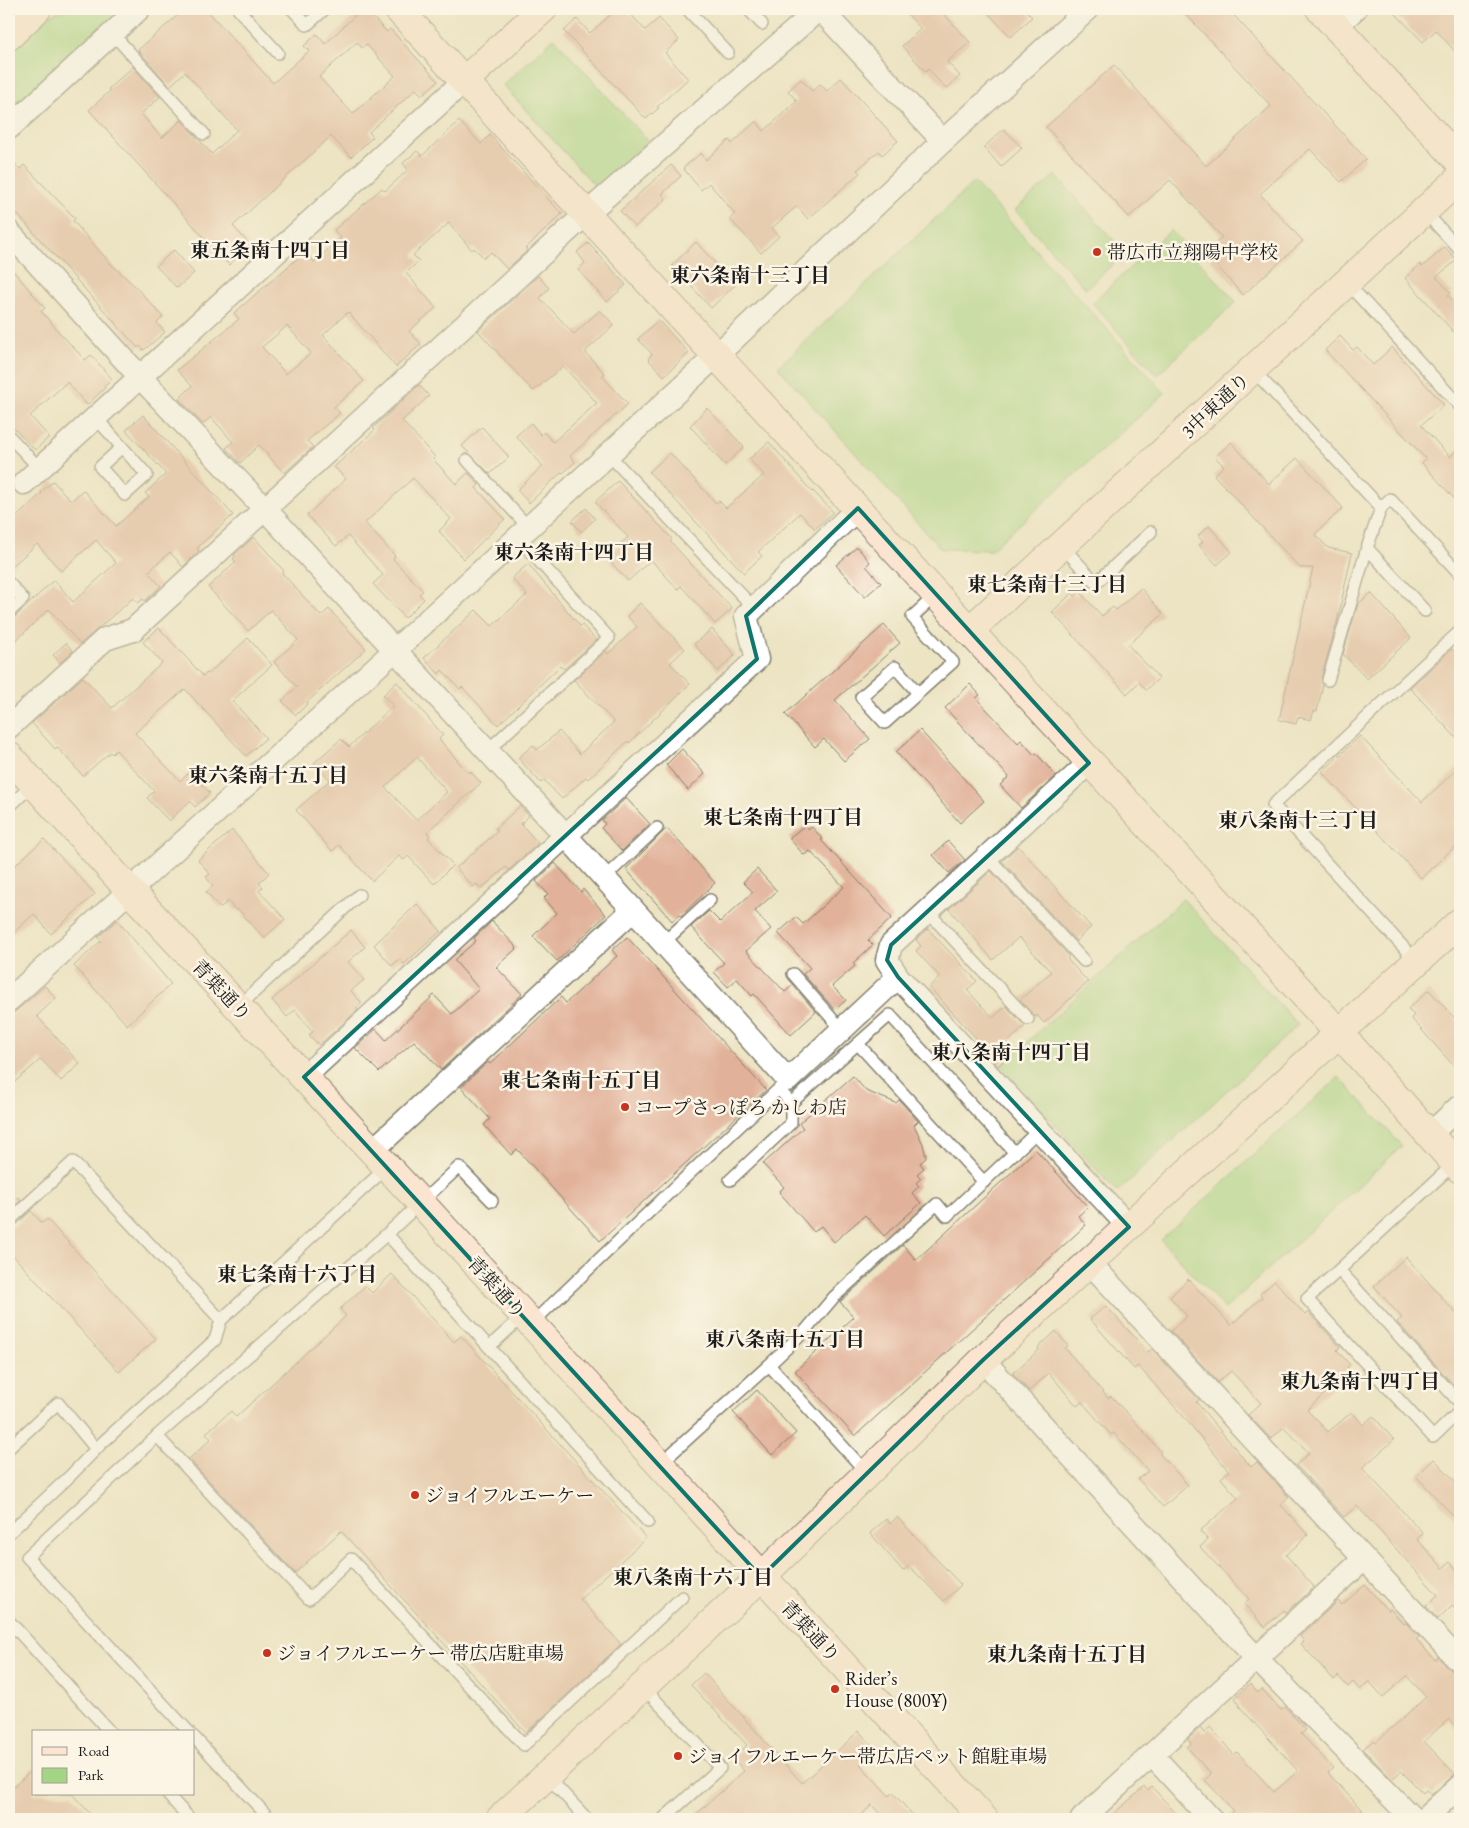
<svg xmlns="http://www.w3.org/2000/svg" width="1469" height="1828" viewBox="0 0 1469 1828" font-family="'EB Garamond','Noto Serif JP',serif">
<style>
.green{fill:#a3d584;stroke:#607850}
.building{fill:#e1b199;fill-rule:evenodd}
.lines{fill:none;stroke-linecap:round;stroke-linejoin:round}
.lane-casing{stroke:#848070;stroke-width:14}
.street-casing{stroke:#848070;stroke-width:25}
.secondary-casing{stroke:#848070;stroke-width:30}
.lane{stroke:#fff;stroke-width:11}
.street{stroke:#fff;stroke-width:22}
.secondary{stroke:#fce5d0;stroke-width:28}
.marked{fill:none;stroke:#0f766e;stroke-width:4;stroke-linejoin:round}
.poi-dot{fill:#c8321e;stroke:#fcf5e5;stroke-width:2}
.labels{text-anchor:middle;stroke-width:5;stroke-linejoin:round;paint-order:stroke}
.poi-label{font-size:19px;fill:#1c1c1c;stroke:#fcf5e5;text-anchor:start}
.street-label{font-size:19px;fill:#1c1c1c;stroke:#fcf5e5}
.neighbourhood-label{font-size:20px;font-weight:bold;fill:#1c1c1c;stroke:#fcf5e5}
</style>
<rect width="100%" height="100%" fill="#fcf5e5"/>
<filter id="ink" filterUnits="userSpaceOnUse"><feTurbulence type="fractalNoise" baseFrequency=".02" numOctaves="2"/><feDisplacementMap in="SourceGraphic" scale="10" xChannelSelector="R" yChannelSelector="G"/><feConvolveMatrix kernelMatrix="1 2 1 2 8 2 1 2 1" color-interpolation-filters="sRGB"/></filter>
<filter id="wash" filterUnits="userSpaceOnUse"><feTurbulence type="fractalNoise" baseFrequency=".0096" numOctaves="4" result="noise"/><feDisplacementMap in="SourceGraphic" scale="20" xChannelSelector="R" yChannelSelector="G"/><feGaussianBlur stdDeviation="1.12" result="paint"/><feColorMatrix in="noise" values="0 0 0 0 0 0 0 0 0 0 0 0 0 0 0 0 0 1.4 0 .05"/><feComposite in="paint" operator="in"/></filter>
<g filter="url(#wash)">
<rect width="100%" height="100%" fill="#ece4c3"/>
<g class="green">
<path d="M65 9H125L9 115V53L47 16Z"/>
<path d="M554 38 648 141 597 188 503 85Z"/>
<path d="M1055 175 1125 253 1086 289 1015 210Z"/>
<path d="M974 182 1165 393 991 550 941 549 778 367Z"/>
<path d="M1171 230 1236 302 1157 375 1092 303Z"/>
<path d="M1183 899 1298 1025 1117 1192 1001 1066Z"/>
<path d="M1339 1077 1402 1146 1225 1309 1161 1240Z"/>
</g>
<g id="blocks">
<g class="building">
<path d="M185 9H206L273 83 309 51 304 46 317 34 325 44 362 9H365L387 32 390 29 438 81 422 95 416 89 369 132 373 137 351 157 331 136 233 226 250 245 229 265 89 110 110 91 108 89 133 67 160 97 141 114 162 138 181 120 212 154 237 130 185 72 170 86 138 50ZM357 42 362 48 366 44 395 76 353 114 319 77Z"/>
<path d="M617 9H626L645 30 659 18 679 40 665 53 688 79 657 107 659 108 646 119 564 31 577 19 590 33Z"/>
<path d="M903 9H939L970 42 947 62 960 76 946 89 928 69 926 72 902 46 921 29Z"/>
<path d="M984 9H1024L1032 17 1011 37Z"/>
<path d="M1181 9H1228L1366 159 1341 182 1310 149 1260 194 1303 241 1243 295 1205 253 1222 237 1170 180 1129 217 1046 127 1114 65 1206 166 1271 106Z"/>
<path d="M1391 9H1460V57L1436 30 1423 42Z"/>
<path d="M841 78 898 141 882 155 879 151 857 170 860 173 808 219 797 206 772 228 779 236 761 253 730 219 735 214 709 183 701 190 683 168 701 153 706 160 729 140 732 144 756 121 764 131 797 101 788 91 801 79 812 91 820 84 827 91Z"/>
<path d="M459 121 481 144 490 135 562 214 525 249 527 251 507 269 491 252 484 258 474 248 472 250 449 223 413 255 419 261 406 273 436 308 409 331 421 344 396 367 348 312 323 335 364 381 334 407 340 413 307 441 313 447 284 473 259 445 240 463 226 448 233 442 211 417 203 424 179 399 192 386 177 370 239 319 234 313 305 252 314 262 341 238 334 230 382 188 385 191 408 170 403 163 417 151 422 156ZM287 326 311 353 286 374 262 347Z"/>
<path d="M1004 129 1022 148 1001 167 984 147Z"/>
<path d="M9 158 20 169 24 165 75 218 73 221 111 264 135 286 163 317 157 323 165 332 144 350 140 346 138 348 9 205Z"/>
<path d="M671 165 681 176 662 194 666 199 635 227 620 211Z"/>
<path d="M696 242 735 285 711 308 672 265Z"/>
<path d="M588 243 626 285 607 302 578 270 585 263 577 252Z"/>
<path d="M1445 247 1457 260 1436 277 1451 293 1448 295 1460 309V339L1405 278 1420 264 1422 267Z"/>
<path d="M174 250 194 273 177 288 156 266Z"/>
<path d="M9 266 45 308 41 311 59 332 85 360 91 355 112 379 104 387 105 388 87 405 67 382 30 416 49 437 35 450 9 423Z"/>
<path d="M538 276 549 288 540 298 574 334 600 310 614 325 586 351V353L605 374 602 376 628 404 570 456 575 462 563 473 562 472 529 503 517 490 543 466 516 436 531 423 541 435 544 432 553 442 597 403 563 366 533 391 478 331Z"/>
<path d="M658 320 689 353 664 376 648 359 652 354 638 339Z"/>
<path d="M1340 336 1353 350 1357 347 1373 365 1392 347 1444 405 1421 425 1450 457 1460 447V505L1422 463 1426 459 1325 350Z"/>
<path d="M419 385 429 396 402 421 435 457 433 459 456 484 468 473 479 485 476 488 505 519 464 559 439 531 451 519 413 478 365 523 395 556 393 559 423 591 419 594 424 599 405 618 373 584 383 575 348 536 336 546 307 515 346 479 334 467 375 430 373 428Z"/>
<path d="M707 408 744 447 725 465 690 426Z"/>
<path d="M143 415 233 515 197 548 199 551 183 567 170 552 148 572 161 586 145 601 143 599 138 603 133 598 80 644 49 609 9 647V620L14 618 54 580 73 602 116 563 96 540 61 571 37 544 9 569V524L42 493 41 492 53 481 71 501 83 490 116 526 149 497 145 493 166 474 126 430Z"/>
<path d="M482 427 509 457 490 474 462 446Z"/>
<path d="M769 442 812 492 813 491 833 512 815 529 800 513 758 552 762 556 744 573 649 472 670 453 716 503 719 501 726 508 764 475 749 459Z"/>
<path d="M1231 442 1269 484 1297 458 1343 508 1315 534 1328 548 1352 553 1337 622 1321 678 1323 685 1317 711H1314L1311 720 1298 717 1296 724 1279 720 1313 568H1300L1214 475 1224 466 1215 457Z"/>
<path d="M618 481 672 539 670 541 732 609 715 624 681 586 678 589 651 560 628 581 606 557 628 537 595 502Z"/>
<path d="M586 508 595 519 581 532 572 521Z"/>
<path d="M1209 526 1232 552 1217 565 1199 545 1203 542 1198 536Z"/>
<path d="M254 537 284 571 282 573 321 616 329 609 366 649 307 702 308 703 296 715 282 701 297 687 274 662 298 640 271 610 248 631 208 587 236 562 233 559 235 557 234 555Z"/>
<path d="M857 547 870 562 866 566 881 583 865 597 836 565Z"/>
<path d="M528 564 580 626 582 625 596 640 564 669 560 666 498 725 462 687 460 689 442 670 439 674 424 658 476 610 492 626 527 595 512 578Z"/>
<path d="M1141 588 1163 614 1128 645 1159 678 1146 690 1139 682 1127 694 1052 612 1072 593 1075 596 1080 592 1102 616 1113 607 1116 610Z"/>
<path d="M1371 593 1411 638 1367 679 1343 654 1358 604Z"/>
<path d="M640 603 685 649 670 663 690 684 629 743 628 741 588 779 586 777 562 799 544 780 541 783 518 758 533 745 537 750 559 731 580 754 614 722 574 680 606 651 608 654 637 627 627 616Z"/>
<path d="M884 625 900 643 835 700 870 739 844 761 824 739 815 747 785 714Z"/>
<path d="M159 628 203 676 207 673 208 674 248 638 272 665 232 701 266 738 246 756 185 689 135 733 180 781 190 772 210 793 195 807 190 801 169 821 147 798 154 791 116 750 112 754 110 752 83 776 57 747 55 749 32 723 83 677 112 708 162 663 143 642Z"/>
<path d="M712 629 735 655 718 671 694 644Z"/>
<path d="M66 643 73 651 60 663 53 655Z"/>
<path d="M1452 649 1460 657V742L1410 688Z"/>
<path d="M397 682 443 735 439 739 468 773 470 771 481 783 427 832 430 836 428 838 453 865 434 884 408 856 404 860 399 856 372 881 339 845 332 851 296 810 330 780 314 763 341 739 349 747 393 706 383 695ZM417 757 447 792 416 820 385 787Z"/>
<path d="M970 684 980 695 976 698 1018 743 1021 740 1034 755 1036 753 1056 776 1021 808 1000 785 1009 777 945 708Z"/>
<path d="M920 730 984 801 960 823 896 752Z"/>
<path d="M1360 736 1422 802 1460 766V842L1421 878 1322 772Z"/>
<path d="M682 749 705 774 688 790 666 765Z"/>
<path d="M626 798 650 824 622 851 601 828 605 824 602 820Z"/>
<path d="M520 806 529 816 521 824 538 843 509 870 506 867 481 889 477 884 473 887 456 868 498 831 495 829Z"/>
<path d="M805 825 809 829 812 827 823 839 821 840 892 918 868 940 873 945 853 963 855 966 832 986 846 1000 835 1010 803 974 810 968 778 933 796 917 803 924 844 887 810 851 804 855 789 838Z"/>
<path d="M667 828 715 883 681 916 679 915 672 921 626 869Z"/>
<path d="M232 830 269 873 259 883 263 887 259 891 285 919 264 938 238 909 236 911 228 901 220 908 206 892 213 886 206 877 210 874 198 860Z"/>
<path d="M44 839 95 894 51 934 34 914 9 937V871Z"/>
<path d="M948 841 965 860 949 873 933 855Z"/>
<path d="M1018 846 1091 927 1076 941 1002 861Z"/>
<path d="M555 863 581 892 583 889 606 915 557 961 533 936 557 913 544 898 548 894 536 881Z"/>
<path d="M757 869 777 891 755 911 771 929 746 951 785 992 793 985 816 1012 791 1035 754 994 752 996 737 979 728 987 714 972 724 963 691 927 709 911 720 922 753 892 743 882Z"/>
<path d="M991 871 1068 955V960L1088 982 1044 1023 1037 1015 1035 1017 1020 1000 1051 972 1019 937 993 960 949 909Z"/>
<path d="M417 904 441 931 404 964 399 959 392 966 374 945Z"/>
<path d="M117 920 171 984 127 1025 74 966 101 941 98 937Z"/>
<path d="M492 921 517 948 496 967 522 994 441 1070 414 1041 379 1072 355 1048 376 1029 386 1040 434 995 452 1014 479 989 454 960 476 941 474 938Z"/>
<path d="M928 929 977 981 967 990 993 1018 1006 1006 1025 1026 1005 1045 1012 1053 998 1066 987 1054 989 1052 929 987 940 977 916 951 921 946 916 940Z"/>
<path d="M351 930 365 947 348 962 364 980 351 991 362 1003 356 1008 358 1010 319 1045 309 1035 313 1032 295 1010 287 1017 272 1000Z"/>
<path d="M627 937 766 1090 600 1241 517 1149 511 1155 484 1125 490 1119 461 1087 488 1062 490 1064 561 997 566 1003 617 956 612 950Z"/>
<path d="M45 986 56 998 37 1016 80 1064 61 1081 41 1059 9 1087V1017Z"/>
<path d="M1429 990 1460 1024V1073L1411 1018 1414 1015 1408 1009Z"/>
<path d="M853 1076 866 1091 896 1103 899 1100 918 1121 914 1125 923 1144 926 1158 920 1163 924 1168 917 1174 921 1178 916 1183 919 1186 912 1193 921 1203 884 1236 865 1215 834 1242 821 1226 814 1232 779 1192 784 1187 763 1164 803 1128 799 1123Z"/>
<path d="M1036 1150 1088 1207 1078 1216 1086 1225 855 1436 795 1371 854 1317 840 1302 903 1245 916 1260Z"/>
<path d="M19 1197 21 1200 9 1211V1206Z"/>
<path d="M31 1211 42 1223 47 1219 156 1339 119 1372 9 1251V1228L14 1227Z"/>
<path d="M1406 1257 1460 1318V1392L1397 1322 1402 1318 1374 1286Z"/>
<path d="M392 1274 454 1342 461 1336 646 1538 580 1599 621 1644 526 1733 341 1531 295 1573 189 1459 211 1439 206 1433 231 1411 236 1417 346 1316 340 1309 365 1286 372 1293Z"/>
<path d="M1188 1279 1231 1325 1262 1297 1260 1294 1275 1281 1305 1315 1308 1312 1340 1347 1337 1350 1350 1365 1347 1367 1350 1370 1307 1410 1328 1432 1352 1412 1363 1425 1373 1416 1394 1440 1362 1468 1423 1533 1417 1539 1443 1568 1450 1562 1460 1573V1613L1452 1605 1438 1619 1426 1606 1438 1595 1357 1506 1344 1517 1296 1465 1309 1453 1284 1427 1271 1439 1248 1415 1261 1403 1231 1371 1218 1382 1171 1331 1187 1316 1170 1297Z"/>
<path d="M1106 1306 1148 1352 1152 1349 1199 1400 1196 1402 1251 1467 1257 1462 1289 1497 1281 1505 1308 1535 1286 1555 1314 1587 1286 1613 1284 1610 1265 1627 1244 1604 1249 1599 1200 1547 1208 1540 1200 1531 1238 1498 1221 1478 1229 1471 1183 1416 1138 1366 1134 1369 1090 1319Z"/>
<path d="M1056 1331 1068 1346 1065 1348 1108 1398 1111 1396 1138 1425 1161 1452 1159 1453 1188 1485 1163 1507 1138 1479 1148 1471 1114 1433 1111 1435 1082 1402 1077 1406 1049 1373 1029 1391 1013 1373 1039 1350 1038 1348Z"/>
<path d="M757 1390 796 1433 772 1455 733 1412Z"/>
<path d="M1434 1459 1460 1486V1523L1416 1476Z"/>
<path d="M897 1517 961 1585 944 1601 909 1566 903 1571 870 1533 886 1519 890 1524Z"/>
<path d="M1365 1585 1388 1611 1390 1609 1404 1624 1406 1623 1419 1637 1416 1639 1435 1660 1438 1657 1451 1671 1460 1675V1732L1449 1719 1424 1741 1455 1774 1431 1795 1426 1790 1423 1793 1401 1771 1392 1779 1363 1749 1374 1740 1376 1742 1426 1697 1407 1676 1383 1697 1369 1681 1360 1690 1353 1682 1348 1687 1338 1676 1334 1680 1301 1644 1304 1641 1300 1636 1338 1601 1342 1605Z"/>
<path d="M704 1673 802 1783 859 1731 875 1750 860 1764 889 1796 893 1793 916 1819H884L872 1805 857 1819H691L744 1771 733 1758 747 1745 691 1685Z"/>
<path d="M1250 1684 1258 1693 1262 1689 1281 1710 1285 1707 1306 1730 1301 1734 1333 1768 1328 1773 1370 1819H1225L1234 1811 1205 1780 1211 1774 1187 1747 1191 1744 1188 1739 1200 1728 1204 1733 1210 1727 1234 1755 1237 1752 1274 1792 1298 1771 1239 1706 1240 1705 1235 1698Z"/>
<path d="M34 1768V1794H72L95 1819H9V1791Z"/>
<path d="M1144 1787 1148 1791 1152 1787 1181 1819H1108Z"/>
</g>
</g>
</g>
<g filter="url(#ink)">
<use href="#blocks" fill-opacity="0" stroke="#848070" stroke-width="1"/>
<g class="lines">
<g class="lane-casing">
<g id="lane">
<path d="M238 9 278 53"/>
<path d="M292 9 307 25 325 9"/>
<path d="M687 9 728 53"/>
<path d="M748 9 762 24"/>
<path d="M112 33 204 134"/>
<path d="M1424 211 1460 250"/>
<path d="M1347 283 1460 406"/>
<path d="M1253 370 1381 508 1390 499 1460 574"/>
<path d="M96 418 122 447 100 467 125 495 147 475 122 447"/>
<path d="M9 436 40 469"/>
<path d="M609 455 754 608"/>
<path d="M467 460 529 528"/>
<path d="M1381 508 1367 548 1425 611"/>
<path d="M1062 546 1096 583 1151 532"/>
<path d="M9 583 23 599 9 612"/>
<path d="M1328 680 1367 548"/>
<path d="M918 693 895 667 861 697 885 723 953 662 912 617 936 595"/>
<path d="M487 751 609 638 518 538"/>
<path d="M9 807 33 784"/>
<path d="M987 856 1084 961"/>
<path d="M604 878 657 828"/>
<path d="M927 911 1028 1019"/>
<path d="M663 943 710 900"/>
<path d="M1417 962 1273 805 1460 631"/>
<path d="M793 974 842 1030"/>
<path d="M238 1007 359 895"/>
<path d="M858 1044 984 1182"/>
<path d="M779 1089 791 1103 890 1015 1015 1153"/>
<path d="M1455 1163 1339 1270 1460 1403"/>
<path d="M730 1180 791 1123V1103"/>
<path d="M9 1221 73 1162 221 1320"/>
<path d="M387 1234 489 1347 523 1316"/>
<path d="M1339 1270 1307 1299 1433 1437 1460 1411"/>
<path d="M531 1324 788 1080"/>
<path d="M489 1347 648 1522"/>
<path d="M769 1365 806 1330 834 1297 937 1204 947 1216 1039 1130"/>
<path d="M157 1436 387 1234 459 1167 492 1201"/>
<path d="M9 1448 58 1403 96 1449"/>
<path d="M659 1465 769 1365 867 1473"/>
<path d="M9 1533 70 1476 102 1443 215 1340 221 1320 387 1167"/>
<path d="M9 1621 110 1732"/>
<path d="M643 1687 720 1768 663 1819"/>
<path d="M189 1732 27 1557 157 1436 309 1599 351 1559 524 1745 682 1597"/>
<path d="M194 1737 270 1819"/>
<path d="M547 1776 587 1819"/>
<path d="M167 1794 190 1819"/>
</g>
</g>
<g class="street-casing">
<g id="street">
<path d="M820 9 943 141"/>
<path d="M1336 26 1355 9"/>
<path d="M9 128 139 9"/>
<path d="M9 232 140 377 265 509 566 836 788 1080 898 977 887 960 891 945 1089 763"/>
<path d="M24 483 464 81"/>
<path d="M9 727 105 639 133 630 586 214 819 9"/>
<path d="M898 977 1129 1227"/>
<path d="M9 1000 394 651 717 355 943 141 1088 9"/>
<path d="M304 1077 757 659 746 616 858 508"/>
<path d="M1429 1135 1460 1106"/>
<path d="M372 1151 633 910"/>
<path d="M1090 1263 1460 1662"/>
<path d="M983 1360 1257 1659 1413 1819"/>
<path d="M1152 1755 1211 1819"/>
<path d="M1082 1819 1364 1559"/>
<path d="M1424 1819 1460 1786"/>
</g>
</g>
<g class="secondary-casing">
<g id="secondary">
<path d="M398 9 1339 1033 1460 1169"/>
<path d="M1320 9 1460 162"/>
<path d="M9 36 37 9"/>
<path d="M464 81 543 9"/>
<path d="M969 631 1460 178"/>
<path d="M9 756 130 891 421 1203 984 1819"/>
<path d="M500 1819 761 1577 983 1360 1460 922"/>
</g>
</g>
<use href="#lane" class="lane"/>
<use href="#street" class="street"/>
<use href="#secondary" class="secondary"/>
</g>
</g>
<path d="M0 0H1469V1828H0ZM858 508 1089 763 891 945 887 960 898 977 1129 1227 983 1360 761 1577 304 1077 757 659 746 616Z" fill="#ece4c3" fill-opacity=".55" fill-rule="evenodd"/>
<path class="marked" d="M858 508 1089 763 891 945 887 960 898 977 1129 1227 983 1360 761 1577 304 1077 757 659 746 616Z"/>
<g class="poi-dot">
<circle cx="1097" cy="252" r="5"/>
<circle cx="625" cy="1107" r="5"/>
<circle cx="415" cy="1495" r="5"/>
<circle cx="267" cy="1653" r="5"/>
<circle cx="835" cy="1689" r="5"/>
<circle cx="678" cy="1756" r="5"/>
</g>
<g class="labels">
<g class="poi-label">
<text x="1107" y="259">帯広市立翔陽中学校</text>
<text x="635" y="1114">コープさっぽろ かしわ店</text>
<text x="425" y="1502">ジョイフルエーケー</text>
<text x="277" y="1660">ジョイフルエーケー 帯広店駐車場</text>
<text x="845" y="1685">Rider’s<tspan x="845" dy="22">House (800¥)</tspan></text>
<text x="688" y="1763">ジョイフルエーケー帯広店ペット館駐車場</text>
</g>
<g class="street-label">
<text transform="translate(1215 405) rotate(-43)" y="7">3中東通り</text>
<text transform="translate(222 990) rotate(47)" y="7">青葉通り</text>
<text transform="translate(497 1287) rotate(48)" y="7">青葉通り</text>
<text transform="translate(811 1631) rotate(47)" y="7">青葉通り</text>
</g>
<g class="neighbourhood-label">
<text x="270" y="257">東五条南十四丁目</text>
<text x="750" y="282">東六条南十三丁目</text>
<text x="574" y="559">東六条南十四丁目</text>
<text x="1047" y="591">東七条南十三丁目</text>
<text x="268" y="782">東六条南十五丁目</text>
<text x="783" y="824">東七条南十四丁目</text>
<text x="1298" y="827">東八条南十三丁目</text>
<text x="1011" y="1059">東八条南十四丁目</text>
<text x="581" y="1087">東七条南十五丁目</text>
<text x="297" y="1281">東七条南十六丁目</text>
<text x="785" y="1346">東八条南十五丁目</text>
<text x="1360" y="1388">東九条南十四丁目</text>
<text x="693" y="1584">東八条南十六丁目</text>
<text x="1067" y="1661">東九条南十五丁目</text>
</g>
</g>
<rect width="1469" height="1828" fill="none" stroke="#fcf5e5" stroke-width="30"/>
<rect x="32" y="1730" width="162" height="65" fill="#fcf5e5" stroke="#a29e95"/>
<rect x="42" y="1747" width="25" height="8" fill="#fce5d0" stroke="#a29e95"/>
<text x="78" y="1756" font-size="15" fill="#1c1c1c">Road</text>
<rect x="42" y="1768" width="25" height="15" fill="#a3d584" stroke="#a29e95"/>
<text x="78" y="1780" font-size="15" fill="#1c1c1c">Park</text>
</svg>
